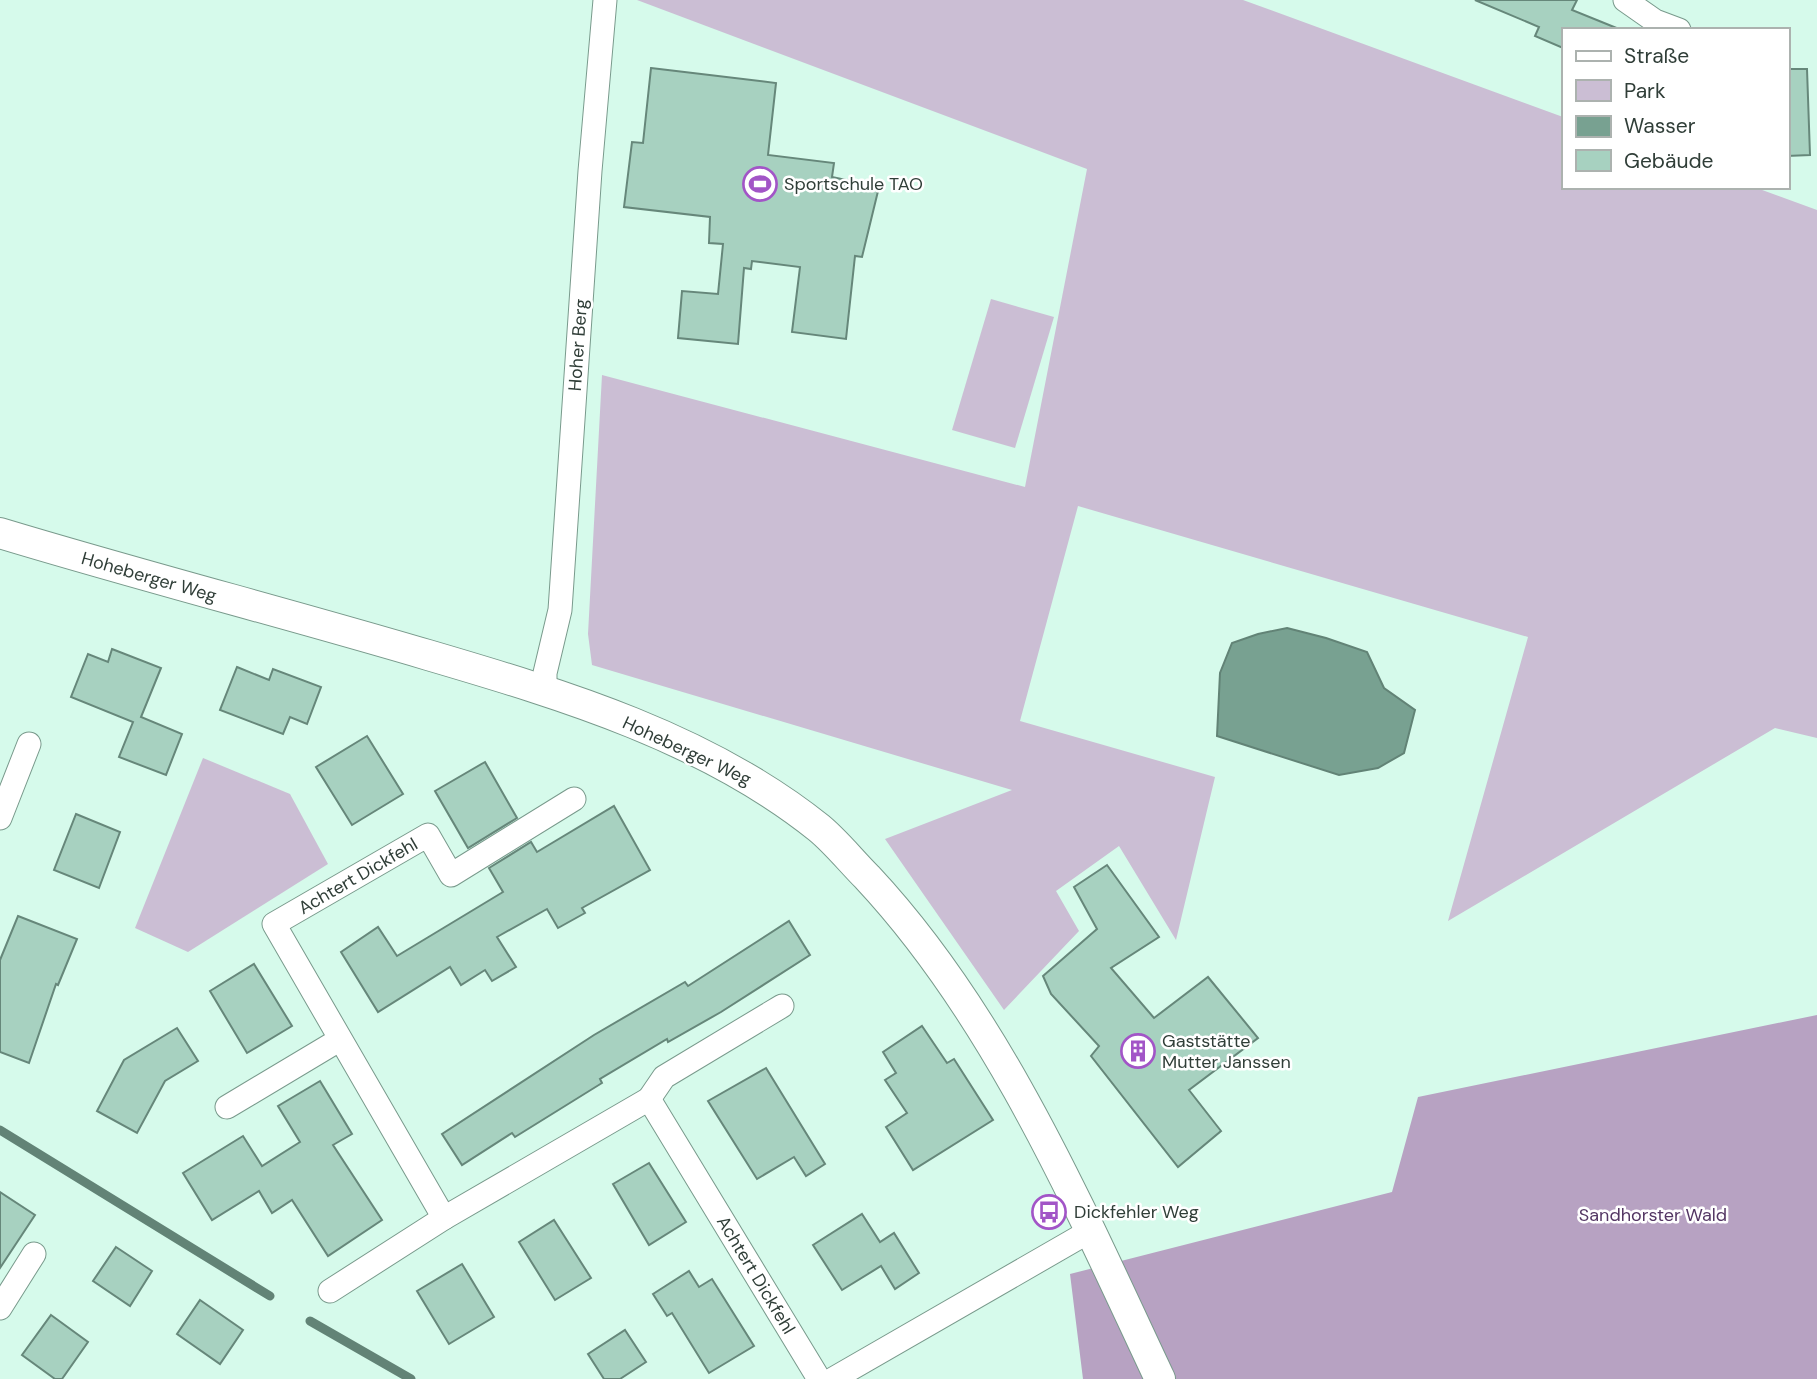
<svg xmlns="http://www.w3.org/2000/svg" width="1817" height="1379" viewBox="0 0 1817 1379" font-family="'DM Sans',sans-serif">
<style>
.green{fill:#cbbed4}
.forest{fill:#b7a2c2}
.water{fill:#78a191;stroke:#628376;stroke-width:2}
.lines{fill:none;stroke-linecap:round;stroke-linejoin:round}
.stream{stroke:#628376;stroke-width:9}
.building{fill:#a7d1c0;stroke:#66877a;stroke-width:2}
.minor-casing{stroke:#799a8c;stroke-width:25}
.tertiary-casing{stroke:#799a8c;stroke-width:32}
.minor{stroke:#fff;stroke-width:23}
.tertiary{stroke:#fff;stroke-width:30}
.labels{text-anchor:middle;stroke-width:5;stroke-linejoin:round;paint-order:stroke}
.poi-label{font-size:18px;fill:#303e38;stroke:#fff;text-anchor:start}
.street-label{font-size:18px;fill:#303e38;stroke:#fff}
.park-label{font-size:18px;fill:#533663;stroke:#fff}
</style>
<rect width="100%" height="100%" fill="#d6faeb"/>
<g class="green">
<path d="M637 0H1243L1563 117V187H1754L1817 210V738L1775 728 1448 921 1528 637 1078 506 1020 721 1215 777 1176 940 1119 846 1056 891 1079 931 1004 1010 885 839 1012 790 592 665 588 634 602 375 1025 487 1087 169Z"/>
<path d="M991 299 1054 317 1015 448 952 430Z"/>
<path d="M203 758 290 794 328 864 188 952 135 928Z"/>
</g>
<path class="forest" d="M1817 1015V1379H1083L1070 1274 1392 1192 1418 1097Z"/>
<path class="water" d="M1287 628 1326 638 1367 652 1384 688 1415 710 1404 753 1378 768 1339 775 1217 736 1220 673 1232 643 1258 634Z"/>
<g class="lines">
<g class="stream">
<path d="M0 1130 270 1296"/>
<path d="M310 1321 411 1379"/>
</g>
</g>
<g class="building">
<path d="M1475 0H1577L1572 10 1619 29 1563 30V48L1535 36 1539 27Z"/>
<path d="M651 68 776 83 768 155 834 163 832 177 879 187 862 257 855 256 846 339 792 332 800 267 752 261 751 269 744 268 738 344 678 338 682 291 718 294 723 244 709 243 710 217 624 207 632 142 643 143Z"/>
<path d="M1787 69H1807L1810 155 1787 156Z"/>
<path d="M112 649 161 668 141 717 182 734 166 775 119 757 133 722 71 697 88 654 108 662Z"/>
<path d="M237 667 269 680 273 669 321 687 307 724 290 717 283 734 220 710Z"/>
<path d="M367 736 403 794 352 825 316 767Z"/>
<path d="M485 762 517 818 468 848 435 791Z"/>
<path d="M614 806 650 870 582 908 585 913 558 928 547 909 497 937 516 967 492 981 485 970 461 985 450 967 378 1012 341 952 378 927 397 956 503 892 489 868 531 842 537 852Z"/>
<path d="M76 814 120 832 99 888 54 870Z"/>
<path d="M1107 865 1159 937 1111 968 1154 1018 1208 977 1258 1038 1189 1090 1221 1131 1178 1167 1091 1056 1099 1046 1051 994 1043 976 1097 929 1074 887Z"/>
<path d="M18 916 77 939 58 985 56 984 29 1063 0 1052V960Z"/>
<path d="M789 921 810 955 721 1012 668 1042 667 1039 600 1079 602 1083 515 1137 512 1133 462 1165 442 1134 594 1035 685 982 688 986Z"/>
<path d="M254 964 292 1026 247 1053 210 991Z"/>
<path d="M922 1026 947 1063 954 1059 993 1120 913 1170 886 1127 907 1113 885 1080 896 1073 883 1052Z"/>
<path d="M177 1028 198 1061 165 1081 137 1133 97 1111 124 1060Z"/>
<path d="M766 1068 825 1164 806 1176 794 1157 757 1179 708 1101Z"/>
<path d="M320 1081 352 1134 333 1145 382 1220 328 1256 292 1200 272 1213 259 1191 212 1220 183 1173 243 1136 262 1166 300 1142 278 1106Z"/>
<path d="M649 1163 686 1222 649 1245 613 1184Z"/>
<path d="M0 1192 35 1215 0 1268Z"/>
<path d="M862 1214 880 1242 894 1233 919 1273 895 1289 881 1266 842 1290 813 1245Z"/>
<path d="M554 1220 591 1278 555 1300 519 1242Z"/>
<path d="M116 1247 152 1271 130 1306 93 1281Z"/>
<path d="M462 1264 494 1317 449 1344 417 1291Z"/>
<path d="M689 1271 699 1287 712 1279 754 1346 709 1373 672 1313 667 1316 653 1294Z"/>
<path d="M200 1300 243 1330 220 1364 177 1334Z"/>
<path d="M51 1315 88 1342 62 1379H55L22 1355Z"/>
<path d="M625 1330 646 1362 620 1379H604L588 1354Z"/>
</g>
<g class="lines">
<g class="minor-casing">
<g id="minor">
<path d="M1625 0 1655 21 1679 30"/>
<path d="M545 689V673L560 610 590 171 605 0"/>
<path d="M574 799 451 875 428 835 274 924 444 1218 649 1099 819 1379"/>
<path d="M0 818 29 744"/>
<path d="M649 1099 664 1077 782 1006"/>
<path d="M227 1107 339 1040"/>
<path d="M330 1291 444 1218"/>
<path d="M0 1308 34 1254"/>
<path d="M833 1379 1090 1231"/>
</g>
</g>
<g class="tertiary-casing">
<path id="tertiary" d="M0 533C142 576 286 613 428 655 564 695 707 738 819 828 836 842 851 861 867 877 998 1017 1079 1207 1160 1379"/>
</g>
<use href="#minor" class="minor"/>
<use href="#tertiary" class="tertiary"/>
</g>
<defs>
<g id="stadium-ring" transform="scale(1.75)"><circle r="9.5" fill="#fff" stroke="#a255c7" stroke-width="1.5"/><path d="M0-5a6.5 5 0 1 0 0 10a6.5 5 0 1 0 0-10ZM-3.5-1.8h7v3.6h-7Z" fill="#a255c7"/></g>
<g id="building-ring" transform="scale(1.75)"><circle r="9.5" fill="#fff" stroke="#a255c7" stroke-width="1.5"/><path d="M-4-6H4V6H1V3H-1V6H-4ZM-2.5-4.3h1.7v1.8h-1.7ZM.8-4.3h1.7v1.8H.8ZM-2.5-1h1.7V.8h-1.7ZM.8-1h1.7V.8H.8Z" fill="#a255c7"/></g>
<g id="bus-ring" transform="scale(1.75)"><circle r="9.5" fill="#fff" stroke="#a255c7" stroke-width="1.5"/><path d="M-5-6H5V4H4V6H2V4H-2V6H-4V4H-5ZM-3.5-4V0h7V-4ZM-3.5 1.2v1.5H-2V1.2ZM2 1.2v1.5H3.5V1.2Z" fill="#a255c7"/></g>
</defs>
<g fill-rule="evenodd">
<use href="#stadium-ring" x="760" y="184"/>
<use href="#building-ring" x="1138" y="1051"/>
<use href="#bus-ring" x="1049" y="1212"/>
</g>
<g class="labels">
<g class="poi-label">
<text x="784" y="190">Sportschule TAO</text>
<text x="1162" y="1047">Gaststätte<tspan x="1162" dy="21">Mutter Janssen</tspan></text>
<text x="1074" y="1218">Dickfehler Weg</text>
</g>
<g class="street-label">
<text transform="translate(578 345) rotate(-86)" y="6">Hoher Berg</text>
<text transform="translate(149 577) rotate(16)" y="6">Hoheberger Weg</text>
<text transform="translate(687 751) rotate(25)" y="6">Hoheberger Weg</text>
<text transform="translate(358 876) rotate(-30)" y="6">Achtert Dickfehl</text>
<text transform="translate(756 1275) rotate(59)" y="6">Achtert Dickfehl</text>
</g>
<g class="park-label">
<text x="1653" y="1221">Sandhorster Wald</text>
</g>
</g>
<rect x="1562" y="28" width="228" height="161" fill="#ffffff" stroke="#acb2af" stroke-width="2"/>
<rect x="1576" y="51" width="35" height="10" fill="#ffffff" stroke="#acb2af" stroke-width="2"/>
<text x="1624" y="63" font-size="21" fill="#303e38">Straße</text>
<rect x="1576" y="80" width="35" height="21" fill="#cbbed4" stroke="#acb2af" stroke-width="2"/>
<text x="1624" y="98" font-size="21" fill="#303e38">Park</text>
<rect x="1576" y="116" width="35" height="21" fill="#78a191" stroke="#acb2af" stroke-width="2"/>
<text x="1624" y="133" font-size="21" fill="#303e38">Wasser</text>
<rect x="1576" y="150" width="35" height="21" fill="#a7d1c0" stroke="#acb2af" stroke-width="2"/>
<text x="1624" y="168" font-size="21" fill="#303e38">Gebäude</text>
</svg>
